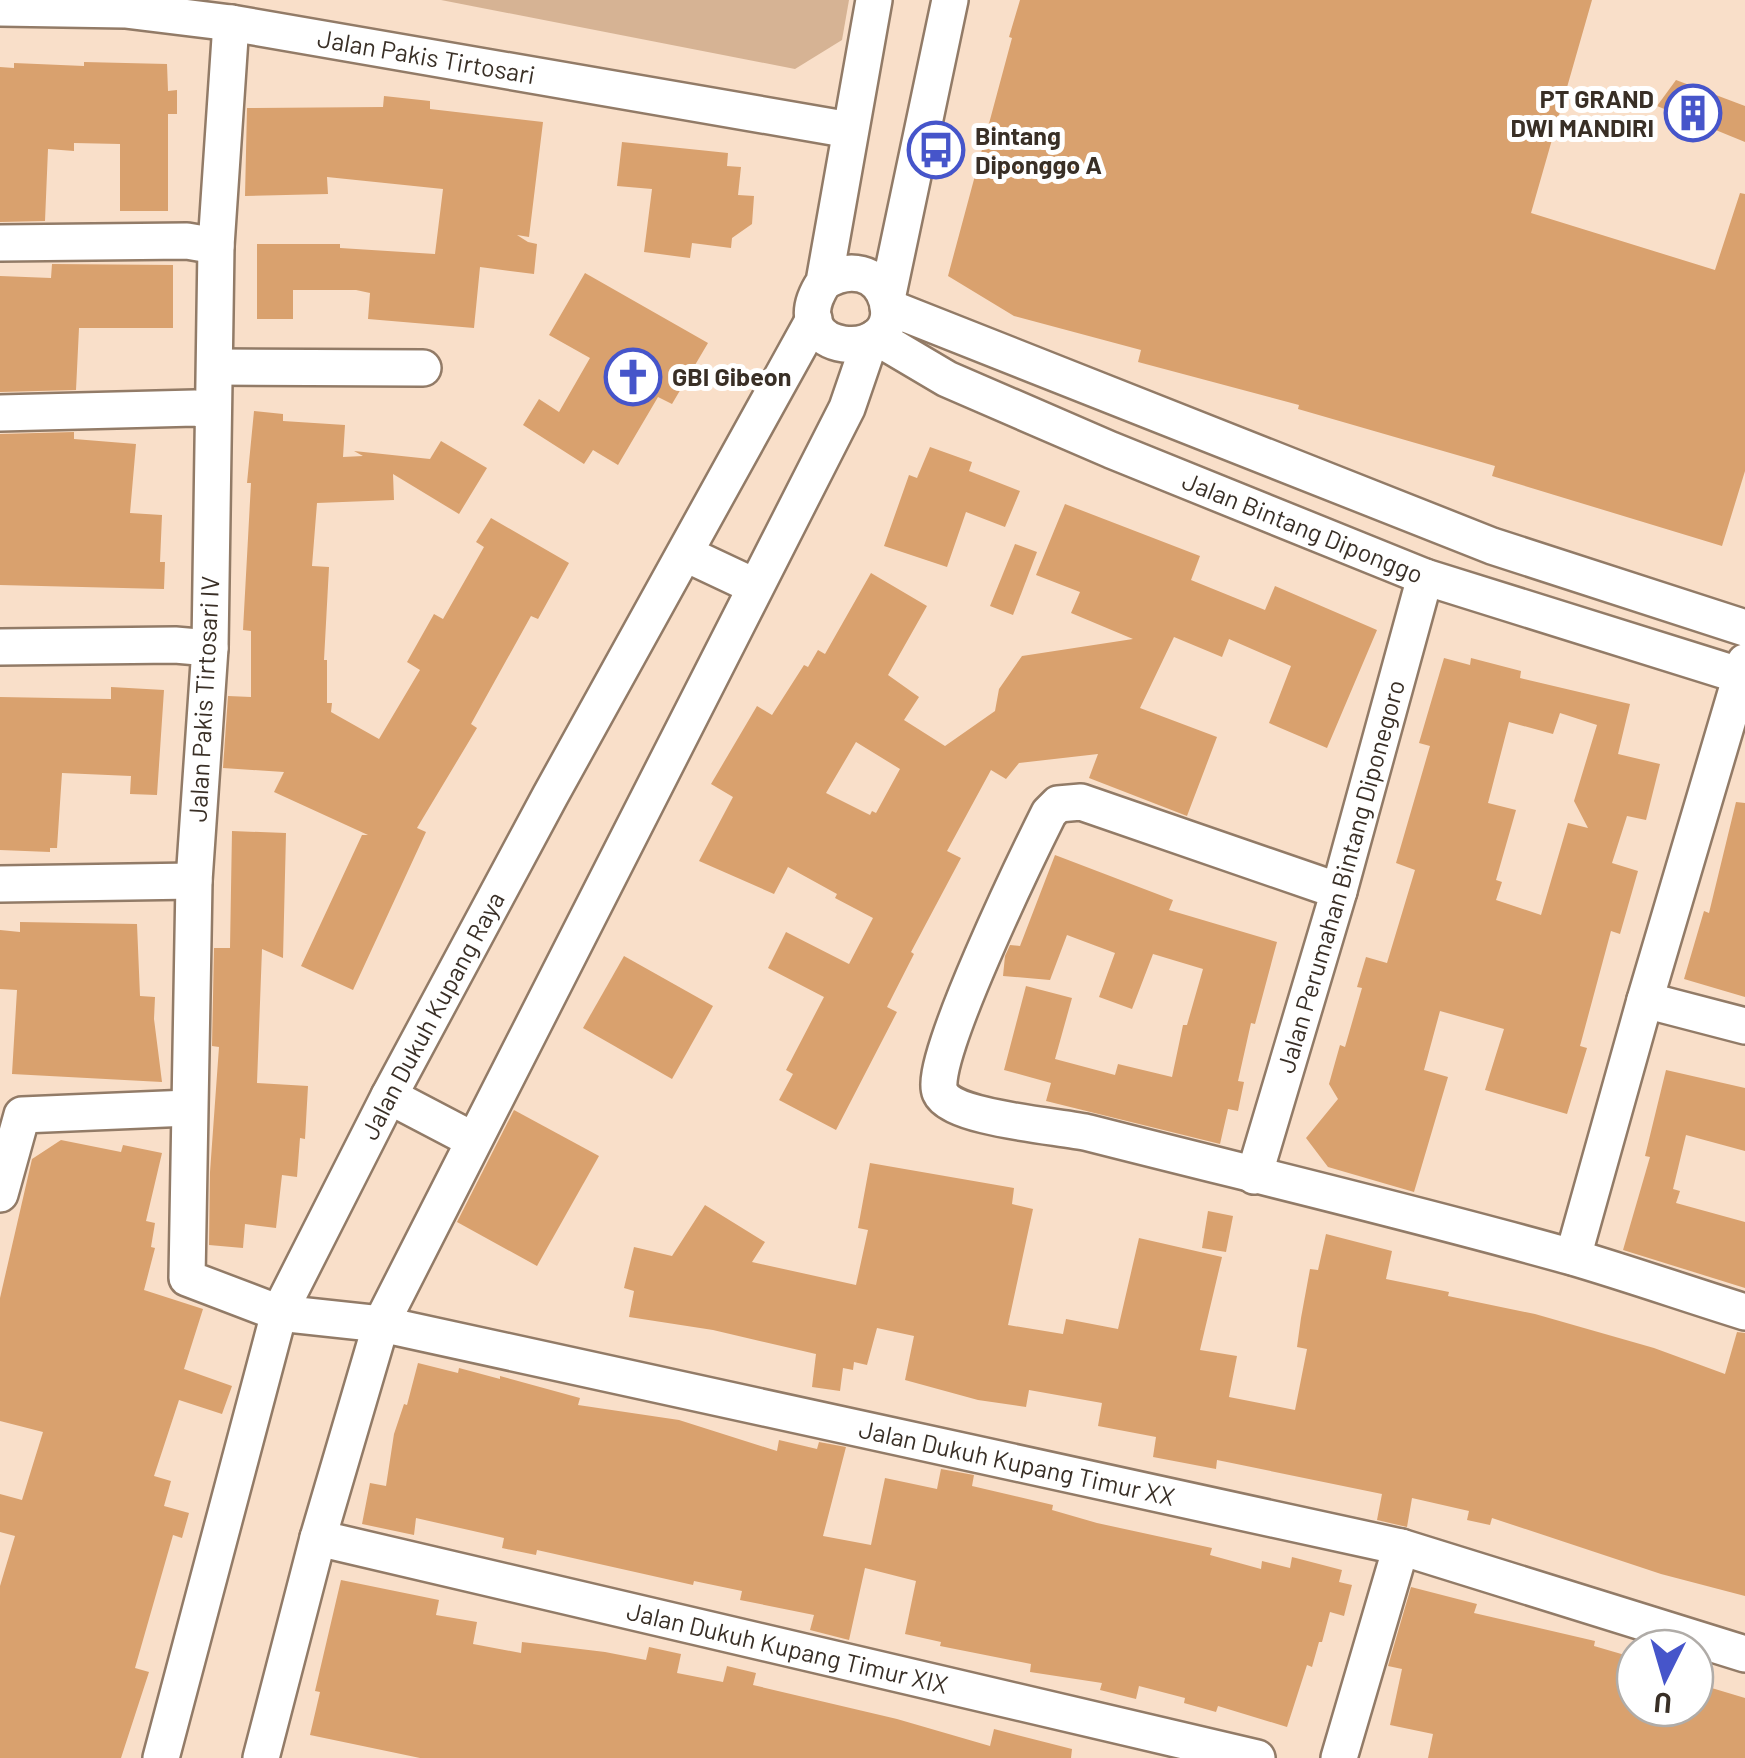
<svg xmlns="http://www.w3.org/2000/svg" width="1745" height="1758" viewBox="0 0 1745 1758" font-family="Barlow,sans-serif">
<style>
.green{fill:#d6b394}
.building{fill:#d9a16e;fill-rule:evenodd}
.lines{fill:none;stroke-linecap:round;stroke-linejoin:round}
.minor-casing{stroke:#927b67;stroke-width:40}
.minor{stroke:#fff;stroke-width:35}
.labels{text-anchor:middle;stroke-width:10;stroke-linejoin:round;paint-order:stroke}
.street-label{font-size:25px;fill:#392f26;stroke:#fff}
.poi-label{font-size:25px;font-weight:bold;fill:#392f26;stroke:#fff;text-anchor:start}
</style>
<rect width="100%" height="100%" fill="#f9dfc9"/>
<path class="green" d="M441 0H849L842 40 795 69Z"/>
<g class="building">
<path d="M1020 0H1592L1531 213 1715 270 1740 193 1745 194V471L1722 546 1492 476 1495 466 1298 409 1299 405 1138 362 1141 350 1014 316 948 276 1012 38 1009 37Z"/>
<path d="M84 62 167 64 168 91 177 90V114H168V211H120V144L74 143V151L48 149 45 221 0 222V67L14 68V63L84 66Z"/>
<path d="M1676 80 1745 106V142L1657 106Z"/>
<path d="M384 96 430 101V109L543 122 529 237 517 235 528 242 537 244 534 274 480 267 474 328 368 319 370 293 356 290H293V319H257V244H340V248L435 254 443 189 327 177 328 194 245 196 247 108 383 107Z"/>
<path d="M622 142 728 153 727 166 741 167 738 195 754 196 752 224 732 238 731 248 692 243 690 258 644 252 652 189 617 186Z"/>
<path d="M52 264 173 265V328H79L76 390 0 392V276L51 278Z"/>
<path d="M585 273 708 343 672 404 658 397 618 465 593 450 584 464 523 425 539 399 559 412 590 358 549 335Z"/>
<path d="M254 411 283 414V421L345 425 343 457 363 456 354 451 430 459 441 441 487 468 459 514 393 474 394 500 317 503 312 566 329 567 324 660H327V703H332L331 712 379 739 420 670 407 662 434 614 443 619 484 547 476 542 491 518 569 563 538 619 531 616 471 724 477 728 417 828 426 832 353 990 301 966 362 835H368L274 792 284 772 223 768 228 696 251 697V631L243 630 251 483H247Z"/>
<path d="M74 432V439L136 444 130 513 162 515 160 562H165L164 589 0 585V434Z"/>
<path d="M930 447 972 462 969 471 1020 491 1005 527 966 512 947 567 884 546 909 475 917 478Z"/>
<path d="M1065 504 1200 556 1191 580 1265 610 1275 586 1377 630 1327 748 1269 723 1291 666 1229 639 1222 657 1174 637 1140 708 1217 737 1187 816 1089 778 1098 754 1019 763 1006 779 991 770 947 851 961 858 911 952 914 954 887 1007 897 1012 836 1130 779 1100 793 1074 786 1070 824 997 768 968 786 932 849 964 873 918 835 898 837 894 788 867 774 894 699 861 733 797 711 784 757 706 772 715 804 665 808 667 818 650 825 654 871 573 927 606 888 675 919 697 904 720 945 746 995 711 999 689 1022 656 1133 639 1071 613 1080 592 1036 575ZM856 742 900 769 876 813 872 811 870 815 826 793Z"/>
<path d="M1015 544 1037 552 1013 615 990 606Z"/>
<path d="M1444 658 1470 665 1471 658 1521 671 1520 678 1630 704 1618 754 1660 764 1646 820 1627 816 1612 863 1638 871 1620 934 1611 931 1580 1046 1587 1048 1567 1114 1485 1090 1504 1029 1440 1011 1424 1070 1448 1077 1414 1192 1328 1167 1306 1138 1338 1099 1329 1084 1340 1045 1345 1047 1362 988 1357 987 1366 957 1387 963 1415 870 1396 863 1430 746 1419 743ZM1560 713 1597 725 1574 801 1588 828 1568 823 1541 915 1496 900 1502 882 1496 880 1516 810 1488 803 1509 722 1553 734Z"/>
<path d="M111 687 164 690 157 795 130 794 131 776 62 773 57 848H50V852L0 850V697L111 699Z"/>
<path d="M1736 802 1745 803V997L1684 979 1704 911 1709 913Z"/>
<path d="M232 831 286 833 283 958 262 949 257 1083 308 1086 305 1139 300 1138 297 1177 282 1175 276 1228 245 1224 243 1248 209 1245 210 1172 219 1047 212 1046 214 948H230Z"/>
<path d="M1055 855 1173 900 1169 910 1277 942 1255 1024 1251 1023 1238 1081 1244 1082 1238 1111 1228 1109 1220 1144 1046 1101 1051 1083 1004 1070 1026 986 1072 998 1055 1059 1115 1075 1118 1064 1172 1077 1183 1025H1187L1203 969 1153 954 1132 1009 1099 997 1115 953 1067 935 1050 980 1003 976 1005 956 1010 945 1020 946Z"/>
<path d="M20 922 137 924 140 996 155 997 154 1019 162 1082 12 1074 17 990 0 989V930L20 932Z"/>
<path d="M624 956 713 1006 672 1079 583 1028Z"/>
<path d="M1666 1070 1745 1088V1151L1686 1135 1673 1189 1680 1191 1676 1203 1745 1222V1288L1623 1250 1650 1157 1645 1156Z"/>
<path d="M514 1110 599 1156 537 1266 457 1222Z"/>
<path d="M61 1140 121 1152 123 1145 162 1153 146 1221 155 1223 151 1247 155 1248 144 1290 203 1309 184 1369 232 1386 222 1414 179 1400 154 1476 171 1481 164 1506 189 1513 182 1538 173 1535 135 1668 149 1672 121 1758H0V1586L15 1536 0 1532V1494L22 1500 43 1432 0 1421V1298L32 1159Z"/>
<path d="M870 1163 1014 1188 1012 1204 1033 1209 1008 1325 1063 1334 1066 1319 1118 1329 1139 1238 1222 1257 1200 1350 1237 1356 1229 1397 1295 1410 1307 1349 1297 1347 1301 1318 1310 1269 1318 1270 1326 1234 1392 1251 1386 1279 1449 1292 1448 1296 1535 1314 1654 1348 1725 1374 1737 1332 1745 1333V1596L1661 1574 1492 1518 1490 1525 1467 1520 1469 1511 1412 1498 1407 1527 1377 1520 1382 1494 1217 1460 1216 1469 1153 1457 1156 1437 1098 1426 1102 1403 1029 1390 1026 1407 978 1400 905 1380 914 1336 877 1328 867 1365 854 1362 853 1370 843 1368 840 1391 812 1387 816 1354 713 1330 629 1317 634 1291 624 1288 634 1247 672 1256 705 1205 765 1242 752 1262 856 1285 868 1230 858 1228Z"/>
<path d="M1208 1211 1233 1216 1226 1252 1202 1248Z"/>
<path d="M418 1363 458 1373 459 1368 500 1379V1376L580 1398 578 1405 679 1420 777 1451 779 1440 817 1449 819 1442 846 1447 823 1536 871 1545 885 1478 937 1489 941 1469 974 1475 972 1486 1053 1505 1052 1510 1097 1523 1212 1548 1210 1555 1261 1569 1262 1561 1290 1568 1292 1557 1342 1570 1339 1582 1352 1585 1344 1616 1330 1612 1322 1642H1319L1312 1667 1307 1665 1287 1727 1218 1706 1216 1712 1184 1703 1185 1698 1139 1686 1136 1699 1100 1690 1102 1683 1030 1672 1031 1664 940 1646 941 1642 905 1634 916 1581 865 1568 849 1640 810 1630 814 1615 740 1600 742 1591 694 1581 693 1585 537 1550 536 1555 502 1548 504 1538 416 1518 414 1535 362 1524 370 1483 386 1486 394 1434 404 1404 407 1405Z"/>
<path d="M341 1580 439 1600 436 1615 477 1622 473 1644 521 1653 522 1642 605 1652 646 1660 649 1647 681 1654 677 1673 723 1682 727 1666 756 1673 753 1685 897 1719 990 1746 994 1729 1072 1749 1071 1758H420L310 1735 320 1692 315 1691Z"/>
<path d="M1411 1587 1477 1604 1474 1613 1595 1641 1594 1646 1635 1658V1708H1695V1683L1745 1698V1758H1428L1433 1734 1390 1725 1402 1669 1388 1666Z"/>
</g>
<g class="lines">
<g class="minor-casing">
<g id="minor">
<path id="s1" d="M0 8 125 10 231 23 850 130"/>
<path id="s2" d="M231 23 216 246 210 648 194 881 187 1278 279 1313 381 1324 1401 1547 1745 1654"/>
<path d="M0 243 187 241 216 246"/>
<path d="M824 282C848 267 878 270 887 301 905 366 774 357 824 282L874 0"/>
<path d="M887 299 950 0"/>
<path d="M888 307 1492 546 1745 628"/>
<path id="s3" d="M876 337 947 379 1111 450 1425 577 1745 677"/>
<path d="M215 367 423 368"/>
<path d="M0 413 195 408 213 412"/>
<path d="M686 554 754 586"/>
<path d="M0 647 175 645 210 648"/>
<path d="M0 884 194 881"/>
<path d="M1339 891 1081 802 1058 804 1049 813C1029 853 927 1062 940 1092 951 1119 1060 1126 1089 1133 1250 1174 1412 1212 1572 1257 1630 1274 1687 1294 1745 1312"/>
<path d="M1645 1000 1745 1026"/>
<path d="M389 1096 473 1140"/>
<path id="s4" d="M1254 1176 1339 891 1425 577"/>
<path d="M0 1194 22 1115 189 1108"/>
<path d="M1573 1257 1645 1000 1745 662"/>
<path id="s5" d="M318 1538 1257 1758"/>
<path id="s6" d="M161 1758 279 1313 389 1096 550 796 814 319"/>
<path d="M261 1758 318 1538 381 1324 847 408 870 341"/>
<path d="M1339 1758 1401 1547"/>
</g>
</g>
<use href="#minor" class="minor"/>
</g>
<defs>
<g id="building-ring" transform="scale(2.875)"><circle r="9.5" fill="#fff" stroke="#4655ca" stroke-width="1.5"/><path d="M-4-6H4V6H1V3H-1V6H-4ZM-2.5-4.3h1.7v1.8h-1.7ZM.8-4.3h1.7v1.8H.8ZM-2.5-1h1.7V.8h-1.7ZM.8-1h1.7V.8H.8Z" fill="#4655ca"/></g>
<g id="bus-ring" transform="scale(2.875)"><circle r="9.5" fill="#fff" stroke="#4655ca" stroke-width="1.5"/><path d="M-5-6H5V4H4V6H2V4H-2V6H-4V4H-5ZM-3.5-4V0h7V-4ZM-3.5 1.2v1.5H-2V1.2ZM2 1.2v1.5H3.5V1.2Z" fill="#4655ca"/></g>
<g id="church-ring" transform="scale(2.875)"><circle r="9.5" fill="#fff" stroke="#4655ca" stroke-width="1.5"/><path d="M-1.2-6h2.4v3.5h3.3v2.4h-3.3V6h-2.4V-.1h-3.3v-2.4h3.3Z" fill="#4655ca"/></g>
</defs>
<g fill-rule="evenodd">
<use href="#building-ring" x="1693" y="113"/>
<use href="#bus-ring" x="936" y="150"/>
<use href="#church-ring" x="633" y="377"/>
</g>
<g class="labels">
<g class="street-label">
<text dy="9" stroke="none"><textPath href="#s1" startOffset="430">Jalan Pakis Tirtosari</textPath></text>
<text dy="9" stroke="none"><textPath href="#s3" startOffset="468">Jalan Bintang Diponggo</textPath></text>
<text transform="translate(204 699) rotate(-87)" y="9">Jalan Pakis Tirtosari IV</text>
<text dy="9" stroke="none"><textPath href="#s4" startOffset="312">Jalan Perumahan Bintang Diponegoro</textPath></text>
<text dy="9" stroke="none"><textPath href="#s6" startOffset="795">Jalan Dukuh Kupang Raya</textPath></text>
<text dy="9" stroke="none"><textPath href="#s2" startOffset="2108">Jalan Dukuh Kupang Timur XX</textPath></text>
<text dy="9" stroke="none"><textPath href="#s5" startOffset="482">Jalan Dukuh Kupang Timur XIX</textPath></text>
</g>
<g class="poi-label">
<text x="1654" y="108" text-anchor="end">PT GRAND<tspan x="1654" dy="29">DWI MANDIRI</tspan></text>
<text x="975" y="145">Bintang<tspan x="975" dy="29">Diponggo A</tspan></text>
<text x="672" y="386">GBI Gibeon</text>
</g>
</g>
<g transform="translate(1665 1678) rotate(185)"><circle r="48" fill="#ffffff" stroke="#b0aca8" stroke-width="2.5"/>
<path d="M0-8L18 38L0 25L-18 38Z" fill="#4655ca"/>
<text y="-15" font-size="28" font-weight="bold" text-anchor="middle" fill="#392f26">U</text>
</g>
</svg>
